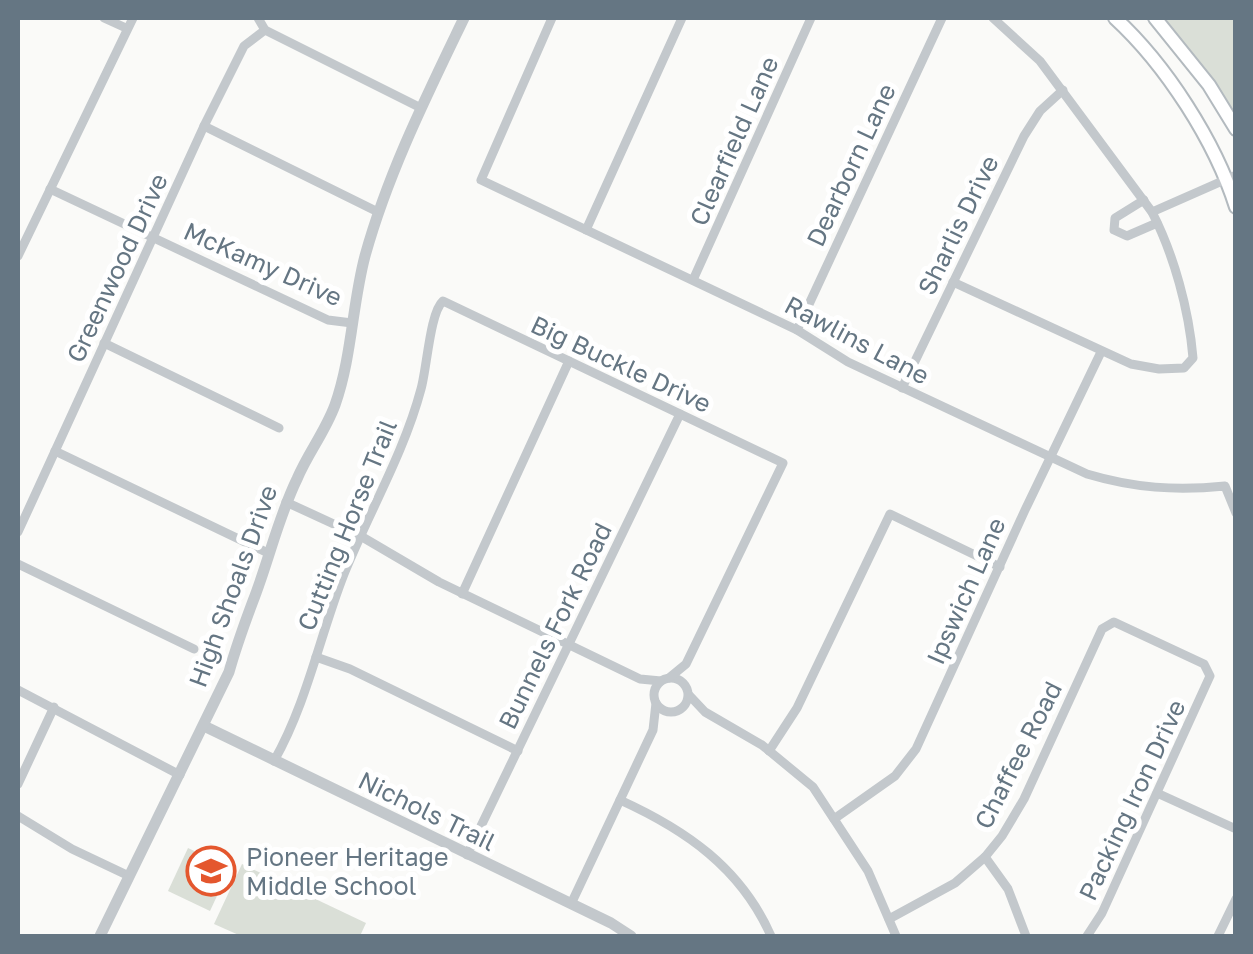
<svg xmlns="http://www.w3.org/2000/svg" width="1253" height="954" viewBox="0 0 1253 954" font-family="'Golos Text',sans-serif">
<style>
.green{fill:#dadfd7}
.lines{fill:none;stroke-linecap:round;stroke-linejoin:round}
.secondary-casing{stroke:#b3babf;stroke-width:16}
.minor{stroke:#c3c8cc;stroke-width:9}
.tertiary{stroke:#c3c8cc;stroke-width:11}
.secondary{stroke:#fff;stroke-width:12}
.labels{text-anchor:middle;stroke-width:10;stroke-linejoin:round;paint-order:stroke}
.street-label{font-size:25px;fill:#657683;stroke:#fff}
.poi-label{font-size:25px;fill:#657683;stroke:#fff;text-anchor:start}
</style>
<rect width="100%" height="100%" fill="#fafaf8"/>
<g class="green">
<path d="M1164 18H1235V118L1232 112Z"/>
<path d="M188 848 230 868 210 911 168 891Z"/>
<path d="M242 864 366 923 360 936H241L214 924Z"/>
</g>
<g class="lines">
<g class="secondary-casing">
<g id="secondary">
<path d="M1115 18C1166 65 1215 141 1236 207"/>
<path d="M1155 18 1209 85 1236 129"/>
</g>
</g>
<g class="minor">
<path d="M104 18 126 28"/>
<path d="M258 18 265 30 421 108"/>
<path d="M552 18 481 180 797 330 848 362 1087 474C1134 488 1176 491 1225 486L1236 513"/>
<path d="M204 126 378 212"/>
<path d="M50 189 328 320 352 323"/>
<path d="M1144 200 1115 218 1114 230 1127 236 1157 223"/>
<path d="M1152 212 1236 175"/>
<path d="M586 230 682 18"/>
<path d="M18 256 133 18"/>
<path d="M693 280 811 18"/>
<path d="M953 282 1131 364 1159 369 1184 368 1193 358C1189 310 1174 255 1152 212L1040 61 993 18"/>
<path d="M797 330 942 18"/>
<path d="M104 343 279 428"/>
<path d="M902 388 1024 136 1040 111 1063 90"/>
<path d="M55 451 268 553"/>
<path d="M286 502 364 538 439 582 640 679 661 681"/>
<path d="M18 532 204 126 244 46 265 30"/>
<path d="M18 564 194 649"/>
<path d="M462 594 569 361"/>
<path d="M316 657 350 669 518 751"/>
<circle cx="671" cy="695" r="17"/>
<path d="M18 690 180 775"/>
<path d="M689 695 705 712 762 745 813 787 868 871 896 936"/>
<path d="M769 751 797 708 890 514 1000 567"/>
<path d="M274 761C307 703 320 635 344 574 369 512 404 453 421 389 427 368 430 312 443 301L783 463 686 664 669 678"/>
<path d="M18 784 54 707"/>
<path d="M1157 793 1236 829"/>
<path d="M620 800C686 830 741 868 771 936"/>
<path d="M18 816 72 849 129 876"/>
<path d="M834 819 895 776 916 749 1025 510 1101 352"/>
<path d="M467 855 680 414"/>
<path d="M985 857 1008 889 1026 936"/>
<path d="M571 904 653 730 656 703"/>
<path d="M889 919 955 883 985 857 1002 836 1024 799 1102 629 1114 622 1204 664 1210 676 1102 913 1087 936"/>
<path d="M1218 936 1236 899"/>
</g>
<g class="tertiary">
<path d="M204 726 611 923 631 936"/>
<path d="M100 936 229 672C236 647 244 625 253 601 269 560 278 518 297 479 308 453 325 432 335 405 352 357 352 305 365 256 388 173 427 95 464 18"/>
</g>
<use href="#secondary" class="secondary"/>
</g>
<defs>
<g id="school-ring" transform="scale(2.5)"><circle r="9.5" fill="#fff" stroke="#e4572e" stroke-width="1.5"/><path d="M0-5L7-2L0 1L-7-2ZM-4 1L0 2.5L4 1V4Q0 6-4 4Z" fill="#e4572e"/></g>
</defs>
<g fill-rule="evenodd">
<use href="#school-ring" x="211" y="871"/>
</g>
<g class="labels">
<g class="street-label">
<text transform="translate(734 141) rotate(-66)" y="9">Clearfield Lane</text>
<text transform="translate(851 165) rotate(-65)" y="9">Dearborn Lane</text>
<text transform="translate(958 225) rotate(-64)" y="9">Sharlis Drive</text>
<text transform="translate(263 264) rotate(24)" y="9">McKamy Drive</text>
<text transform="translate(117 268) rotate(-65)" y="9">Greenwood Drive</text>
<text transform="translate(857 340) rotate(28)" y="9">Rawlins Lane</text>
<text transform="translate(621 364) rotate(25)" y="9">Big Buckle Drive</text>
<text transform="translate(347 525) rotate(-68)" y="9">Cutting Horse Trail</text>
<text transform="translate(233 586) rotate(-70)" y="9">High Shoals Drive</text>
<text transform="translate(966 591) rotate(-66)" y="9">Ipswich Lane</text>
<text transform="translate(555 626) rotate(-64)" y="9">Bunnels Fork Road</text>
<text transform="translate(1018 755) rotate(-63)" y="9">Chaffee Road</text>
<text transform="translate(1132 800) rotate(-65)" y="9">Packing Iron Drive</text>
<text transform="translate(427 811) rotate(26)" y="9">Nichols Trail</text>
</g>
<g class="poi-label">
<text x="246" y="866">Pioneer Heritage<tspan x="246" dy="29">Middle School</tspan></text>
</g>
</g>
<rect width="1253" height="954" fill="none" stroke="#657683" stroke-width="40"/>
</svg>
